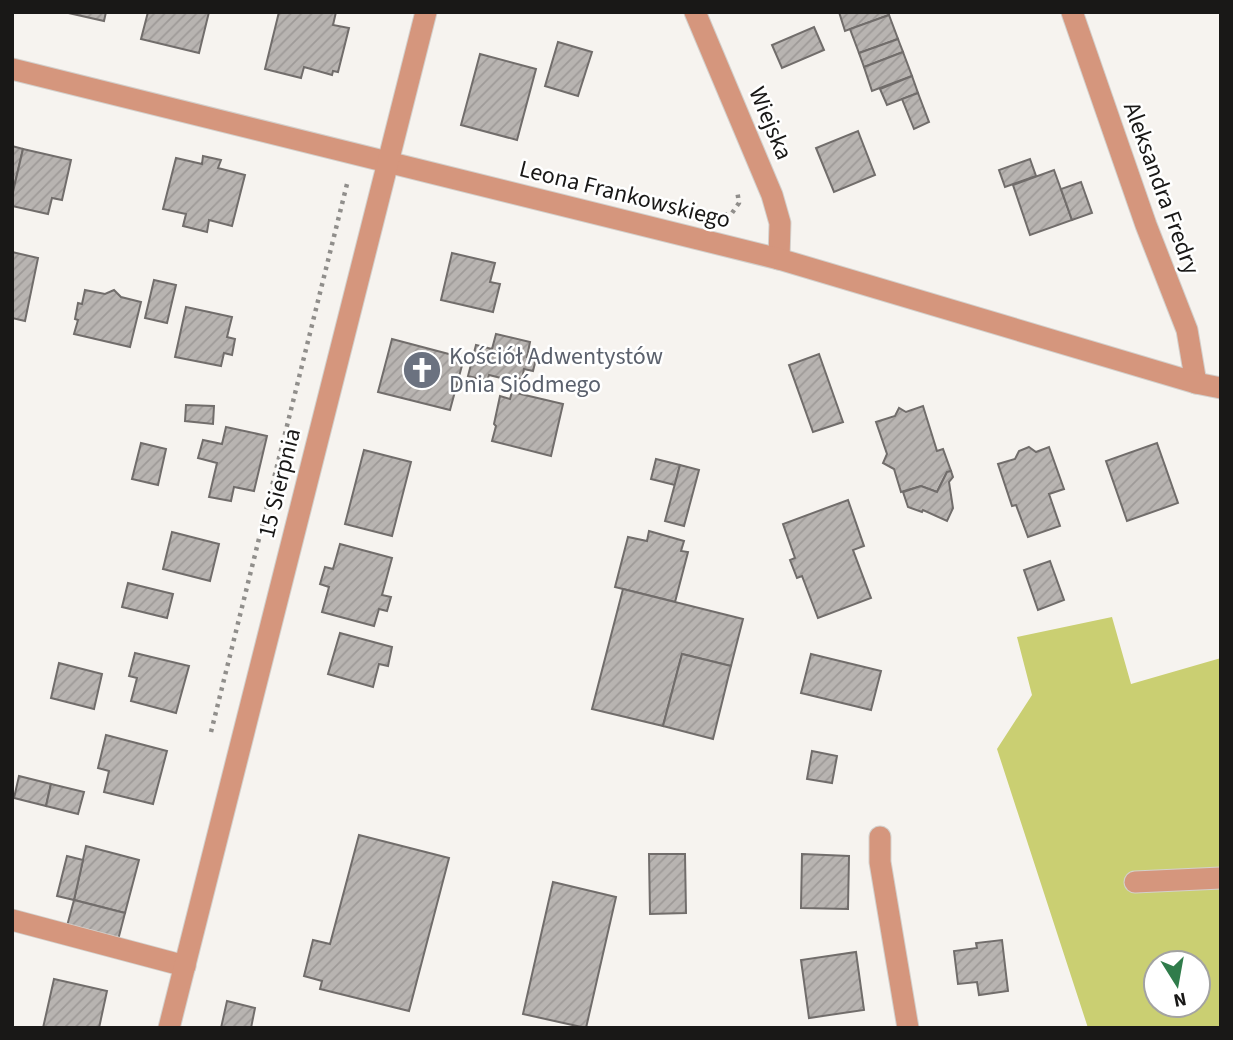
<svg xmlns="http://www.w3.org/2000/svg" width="1233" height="1040" viewBox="0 0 1233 1040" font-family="'Source Sans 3',sans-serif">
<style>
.grass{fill:#cacf72;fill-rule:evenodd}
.building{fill:url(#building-hatch);stroke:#716d6b;stroke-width:2}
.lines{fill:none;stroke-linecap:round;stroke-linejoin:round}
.minor-casing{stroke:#d3d0cc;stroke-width:23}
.path{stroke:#908e8b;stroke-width:4.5;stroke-dasharray:3.5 5;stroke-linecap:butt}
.minor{stroke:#d5967d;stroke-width:21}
.labels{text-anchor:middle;stroke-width:5;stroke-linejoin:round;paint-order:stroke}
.street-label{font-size:24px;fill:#191817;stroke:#fff}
.worship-label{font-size:24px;fill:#5b616d;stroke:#fff;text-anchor:start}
</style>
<defs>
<pattern id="building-hatch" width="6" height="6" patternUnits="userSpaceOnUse" patternTransform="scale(1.75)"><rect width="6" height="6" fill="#b8b4b1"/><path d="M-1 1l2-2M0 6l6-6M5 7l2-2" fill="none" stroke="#9e9a98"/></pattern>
</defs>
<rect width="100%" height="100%" fill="#f6f3ef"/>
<path class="grass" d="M1112 617 1131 684 1221 658V1028H1088L997 749 1032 695 1017 637ZM1156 963H1198V1005H1156Z"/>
<g class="building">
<path d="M64 12H106L104 21Z"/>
<path d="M148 12H209L199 53 141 39Z"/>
<path d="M279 12H336L333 25 349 28 338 72 333 71 332 75 304 67 301 78 265 69Z"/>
<path d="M839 12H888L889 15 845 31Z"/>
<path d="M889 15 898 39 859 53 850 29Z"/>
<path d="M814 27 824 50 782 68 772 45Z"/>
<path d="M898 39 903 52 864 67 859 53Z"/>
<path d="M558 42 592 52 578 96 545 86Z"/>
<path d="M903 52 912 76 872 91 864 67Z"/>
<path d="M480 54 536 69 517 140 461 125Z"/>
<path d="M912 76 918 93 887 105 880 89Z"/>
<path d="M918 93 929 122 914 129 902 99Z"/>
<path d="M858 131 875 175 834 192 816 148Z"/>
<path d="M12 146 23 149 12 196Z"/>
<path d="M23 149 71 160 62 200 52 198 48 214 12 206V196Z"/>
<path d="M203 156 221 160 218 168 245 175 232 226 209 220 207 232 183 226 186 214 163 209 176 158 202 164Z"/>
<path d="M1030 159 1036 176 1005 187 999 170Z"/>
<path d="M1054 170 1072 220 1030 235 1013 185Z"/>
<path d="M1081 182 1092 213 1072 220 1061 189Z"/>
<path d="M12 252 38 258 25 321 12 318Z"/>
<path d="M452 253 495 263 490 282 500 284 493 312 441 300Z"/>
<path d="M154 280 176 285 167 323 145 318Z"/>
<path d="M85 290 105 294 114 290 121 297 141 302 130 347 74 334 78 320 75 319 78 303 82 304Z"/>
<path d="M186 307 232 317 227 337 235 339 232 355 224 353 221 366 175 357Z"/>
<path d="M496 334 530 342 527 357 536 359 533 371 524 369 522 379 505 375V379L489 375 487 381 468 376 476 345 492 349Z"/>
<path d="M392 339 464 358 450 410 378 392Z"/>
<path d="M819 354 843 422 813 432 789 365Z"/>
<path d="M512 392 563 404 551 456 492 441 496 426 494 424 500 396 510 399Z"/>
<path d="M186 405 214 406 213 424 185 421Z"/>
<path d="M923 406 937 451 943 449 951 471 947 472 937 492 921 486 901 492 894 469 883 463 887 454 876 422 895 416 899 408 906 412Z"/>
<path d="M226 427 267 436 254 491 234 487 231 501 209 497 217 463 198 458 203 440 222 444Z"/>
<path d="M141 443 166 449 158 485 132 479Z"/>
<path d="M1157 443 1178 503 1127 521 1106 461Z"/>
<path d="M1029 447 1036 452 1049 447 1064 489 1049 494 1060 526 1028 537 1016 505 1012 506 998 464 1015 459 1019 451Z"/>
<path d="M364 450 411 462 392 536 345 524Z"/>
<path d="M656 459 680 465 675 485 651 479Z"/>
<path d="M680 465 699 470 684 526 665 521Z"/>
<path d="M951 471 953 477 949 482 953 508 947 521 923 510 922 512 908 507 903 492 921 486 937 492 947 472Z"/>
<path d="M848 500 864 546 853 550 871 598 818 618 802 576 797 578 790 560 795 558 783 524Z"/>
<path d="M649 531 684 541 681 551 688 552 675 602 615 587 628 537 647 541Z"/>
<path d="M172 532 219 544 210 581 163 569Z"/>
<path d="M340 544 392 558 382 595 391 597 387 611 379 609 374 626 322 612 329 587 320 584 325 567 333 569Z"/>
<path d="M1050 561 1064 600 1038 610 1024 570Z"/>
<path d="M128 583 173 594 167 618 122 607Z"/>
<path d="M623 589 743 619 731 666 682 654 663 726 592 709Z"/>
<path d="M340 633 392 647 388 666 379 664 373 687 328 674Z"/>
<path d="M135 653 189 666 176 713 131 701 137 678 129 676Z"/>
<path d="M682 654 731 666 713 739 663 726Z"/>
<path d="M811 654 881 671 871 710 801 693Z"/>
<path d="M59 663 102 674 94 709 51 698Z"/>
<path d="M106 735 167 751 153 804 104 792 109 771 98 768Z"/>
<path d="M812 751 837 756 832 783 807 779Z"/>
<path d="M19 776 51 784 46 806 14 798Z"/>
<path d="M51 784 84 792 78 814 46 806Z"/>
<path d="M359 835 449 858 409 1011 320 989 322 981 304 976 313 940 330 944Z"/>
<path d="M86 846 139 860 125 913 74 900Z"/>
<path d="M649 854H685L686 913 650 914Z"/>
<path d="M802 854 849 856 848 909 801 908Z"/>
<path d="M67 856 83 860 74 900 57 896Z"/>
<path d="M553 882 616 897 586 1028 523 1014Z"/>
<path d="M74 900 125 913 118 940 67 926Z"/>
<path d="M1002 940 1008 991 979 995 977 982 958 984 954 951 977 948 976 943Z"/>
<path d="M856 952 864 1010 809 1018 801 960Z"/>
<path d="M54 979 107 991 99 1028H43Z"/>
<path d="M227 1001 255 1008 251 1028H221Z"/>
</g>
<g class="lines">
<g class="minor-casing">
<g id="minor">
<path d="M695 12 772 195 780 223 779 259"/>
<path d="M1072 12 1146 225 1187 330 1196 383"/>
<path d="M12 69 779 259 1196 383 1221 388"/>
<path d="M880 837V862L908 1028"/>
<path d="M1135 882 1221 878"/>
<path d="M12 920 185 966"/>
<path d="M169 1028 426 12"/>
</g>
</g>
<g class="path">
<path d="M724 215 732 213 739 203 737 190"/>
<path d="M211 732 348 180"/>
</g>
<use href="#minor" class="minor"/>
</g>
<defs>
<g id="church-disc" transform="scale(2.0125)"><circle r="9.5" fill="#6b7280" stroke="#fff"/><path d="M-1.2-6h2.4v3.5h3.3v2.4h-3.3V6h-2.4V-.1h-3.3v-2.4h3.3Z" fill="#fff"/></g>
</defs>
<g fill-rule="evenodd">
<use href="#church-disc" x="422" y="370"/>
</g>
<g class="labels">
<g class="street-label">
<text transform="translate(771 123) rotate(67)" y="8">Wiejska</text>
<text transform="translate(1162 188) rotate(70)" y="8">Aleksandra Fredry</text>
<text transform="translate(625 194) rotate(14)" y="8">Leona Frankowskiego</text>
<text transform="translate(279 483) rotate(-76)" y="8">15 Sierpnia</text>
</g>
<g class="worship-label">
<text x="449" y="364">Kościół Adwentystów<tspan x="449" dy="28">Dnia Siódmego</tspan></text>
</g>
</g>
<rect width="1233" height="1040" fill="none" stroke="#191817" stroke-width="28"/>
<g transform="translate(1177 984) rotate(169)"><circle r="33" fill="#ffffff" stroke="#a3a3a2" stroke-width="2"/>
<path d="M0-5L12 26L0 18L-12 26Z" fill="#307c4b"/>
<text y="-10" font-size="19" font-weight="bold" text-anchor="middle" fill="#191817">N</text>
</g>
</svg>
